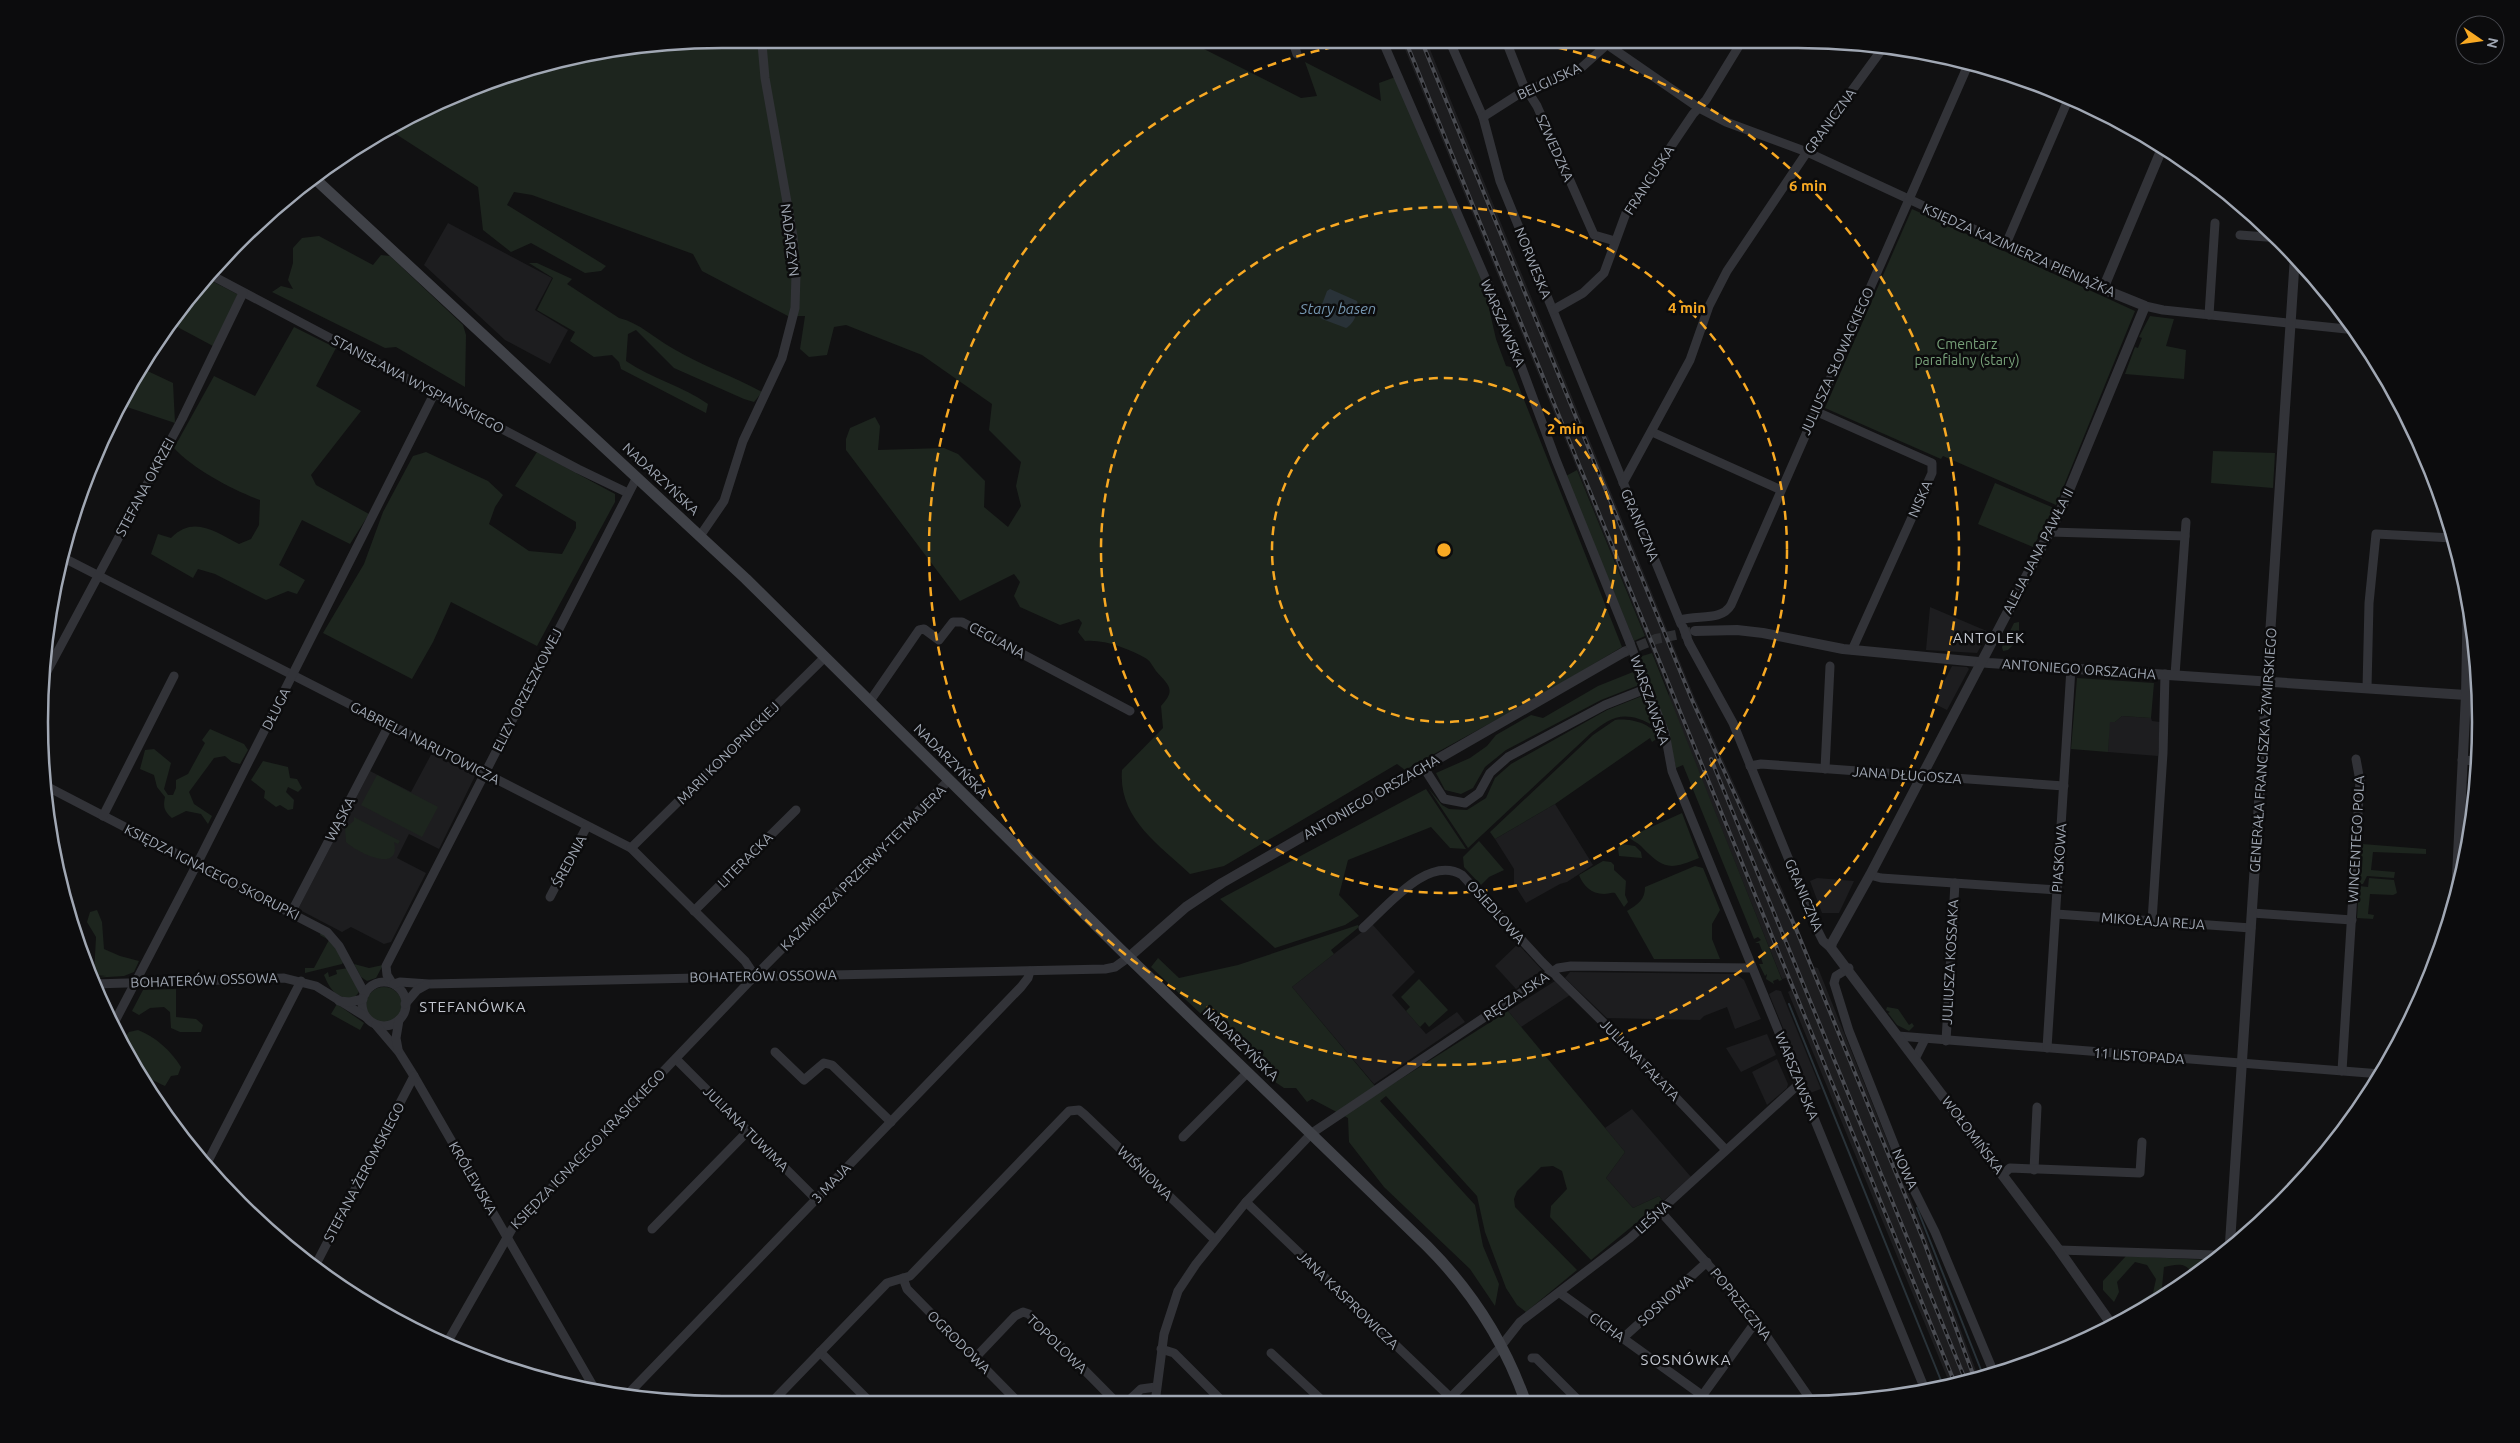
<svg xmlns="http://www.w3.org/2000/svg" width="2520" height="1443" viewBox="0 0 2520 1443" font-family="Ubuntu,sans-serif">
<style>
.built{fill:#1d1d1f}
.green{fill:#1d251e}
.water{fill:#293238}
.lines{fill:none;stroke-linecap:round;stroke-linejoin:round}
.stream{stroke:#293238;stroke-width:2}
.tertiary-tunnel{stroke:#2e2f32;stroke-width:10;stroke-dasharray:10 5;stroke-linecap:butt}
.minor{stroke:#323338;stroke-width:9}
.tertiary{stroke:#323338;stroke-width:10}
.secondary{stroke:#404248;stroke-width:11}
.rail-casing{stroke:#494b51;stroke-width:4}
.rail{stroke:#0c0c0d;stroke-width:2;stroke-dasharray:5.5;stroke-linecap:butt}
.minor-bridge{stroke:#323338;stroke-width:9}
.ring{fill:none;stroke:#f8a923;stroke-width:2.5;stroke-dasharray:9 6}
.labels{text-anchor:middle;stroke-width:5;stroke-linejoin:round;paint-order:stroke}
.street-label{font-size:14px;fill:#a1a8b4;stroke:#0c0c0d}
.park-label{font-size:14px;fill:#77a079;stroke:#0c0c0d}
.water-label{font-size:15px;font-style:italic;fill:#7697b1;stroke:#0c0c0d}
.neighbourhood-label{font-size:15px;letter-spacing:1px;fill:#c3c7d0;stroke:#0c0c0d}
.rim{fill:none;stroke:#a1a8b4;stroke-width:2.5}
.centre{fill:#f8a923;stroke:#0c0c0d;stroke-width:2.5}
.ring-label{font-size:15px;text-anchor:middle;font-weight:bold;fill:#f8a923;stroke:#0c0c0d;stroke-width:5;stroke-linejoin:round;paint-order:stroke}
</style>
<rect width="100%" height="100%" fill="#111112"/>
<g class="built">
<path d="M1402 42H1427L1694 696 1782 889 1814 967 1818 968 1926 1237 1978 1376 1949 1382 1788 992 1791 990 1786 978 1782 979 1779 972 1669 698V693Z"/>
<path d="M448 223 552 278 535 310 568 330 550 364 505 340 424 265Z"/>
<path d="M1930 607 1989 632 1977 653 1926 650Z"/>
<path d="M1952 666 1967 667 1969 669 1947 710 1933 703Z"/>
<path d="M2122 716 2151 718 2152 721 2160 722 2158 756 2108 752 2109 721 2115 722Z"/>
<path d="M432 753 475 776 439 849 409 834 397 858 426 873 391 942 384 944 351 927 342 932 298 909 370 771 411 792Z"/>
<path d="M1555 804 1593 865 1567 882 1560 884 1526 903 1514 884V869L1495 839Z"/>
<path d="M1817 878 1854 881 1839 913H1822L1810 881Z"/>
<path d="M1372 924 1415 972 1392 995 1426 1034 1457 1012 1465 1022 1374 1084 1292 987Z"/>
<path d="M1518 944 1542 970 1516 989 1495 966Z"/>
<path d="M1570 972 1736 974 1744 980 1761 1019 1735 1029 1727 1007 1704 1016 1700 1020 1607 1018 1565 978Z"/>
<path d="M1555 981 1570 995 1521 1027 1508 1011Z"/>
<path d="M1776 990 1781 991 1821 1089 1810 1093 1769 994Z"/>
<path d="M1767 1034 1776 1055 1741 1072 1726 1048Z"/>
<path d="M1777 1059 1788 1084 1787 1088 1767 1105 1752 1072Z"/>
<path d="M1632 1109 1691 1177 1663 1201 1659 1196 1633 1208 1606 1178 1625 1152 1605 1128Z"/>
</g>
<g class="green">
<path d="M1195 43 1194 44 1301 98 1317 96 1305 62 1381 101 1379 83 1401 75 1475 247 1496 339 1506 366 1511 367 1622 647 1538 697 1405 770 1397 764 1224 866 1190 874C1158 844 1118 818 1122 770L1163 728 1161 706C1177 689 1168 685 1156 671 1153 667 1151 662 1147 659 1130 649 1104 639 1085 641L1078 632 1082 623 1079 619 1060 625 1020 607 1014 596 1020 582 1014 574 960 601 846 450V439L850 428 875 417 880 426 878 450 944 448 958 454 985 481 984 507 1008 527 1021 506 1016 486 1021 462 989 430 992 404 922 355 846 325 834 327 827 355 809 357 800 349 805 316H788L702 271 693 254 532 195 514 192 507 205 606 266 601 271 585 273 531 243 511 252 483 230 478 187 388 129 419 109 502 75 632 45Z"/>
<path d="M1912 209 2135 311 2056 505 1943 456 1941 459 1825 408Z"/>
<path d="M319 236 373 265 381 255 390 256 463 325 466 335 465 387 396 347 385 348 272 292 281 286 293 289 288 280 293 263V248L302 238Z"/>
<path d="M529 263H537L572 279 567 284 619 318C640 323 654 338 672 348 700 365 733 376 762 392L754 402 744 399 674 368 636 330 628 334 626 361C652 379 683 386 708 404L706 413 621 369 619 362 612 355 594 357 570 341 575 332 537 310 553 278Z"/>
<path d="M206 278 239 295 213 346 170 323Z"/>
<path d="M2150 316 2174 319 2166 346 2186 350 2184 379 2125 374 2135 347 2138 348 2142 338 2139 337Z"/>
<path d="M294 327 336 348 316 386 361 411 311 475 316 485 369 514 350 544 302 520 279 565 305 580 297 594 288 591 266 600 215 574 198 569 193 578 151 554 158 534 171 538C194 515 215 532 239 544L251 539 259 525 260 500C233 490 193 469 174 448L214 376 255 396Z"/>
<path d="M139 367 173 383 175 423 118 404Z"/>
<path d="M2213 451 2275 453 2273 488 2211 483Z"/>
<path d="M426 452 488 481 503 495 495 507 489 524 529 551 562 554 576 528V522L515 486 537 452 615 494V502L537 646 451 602 433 642 412 679 323 633 364 564 383 512 413 456Z"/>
<path d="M1577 470 1645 636 1634 641 1566 476Z"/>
<path d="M1995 483 2054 508 2033 547 1978 524Z"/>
<path d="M2019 622V639L2008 650 2003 651 2002 647 2014 623Z"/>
<path d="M1652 653 1782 980 1779 981 1778 979 1773 981 1774 984 1766 979 1767 974 1765 976 1759 964H1763L1760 955 1763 953 1759 943H1755L1761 940 1758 937 1754 939 1683 765 1676 768 1667 731 1639 657Z"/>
<path d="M1633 672 1639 685 1601 700 1506 750 1485 767 1473 788 1461 794 1445 790 1436 773 1470 758 1487 746 1496 735 1531 715 1543 718 1598 686Z"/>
<path d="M2077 678 2154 683 2151 718 2122 716 2115 722H2110L2108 752 2071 749Z"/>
<path d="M2478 687 2481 721 2477 755 2472 751 2475 689Z"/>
<path d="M1642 696 1653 725C1649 724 1644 720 1639 719 1618 712 1607 721 1591 733L1468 848 1428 788 1442 805 1449 809 1467 810 1486 798 1495 778 1511 764 1607 710Z"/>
<path d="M1615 720C1629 718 1653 723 1658 738L1652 742 1650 738 1555 804 1495 839 1490 832 1593 735Z"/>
<path d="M210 729 244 744 248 750 240 764 232 762 225 756 214 758 189 792 194 804 212 816 208 824 201 814 186 811 172 818C164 811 163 807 165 797L157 787 154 775 140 769 145 750 154 749 171 763 164 789 168 795H173L176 788V780L188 774 205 743 202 740Z"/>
<path d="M263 761 288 767 290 778 297 779 302 788 298 792 288 787 286 792 294 800 293 809 288 810 280 805 276 807 264 798 265 791 251 780Z"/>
<path d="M377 775 438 807 422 837 361 805Z"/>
<path d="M1426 789 1466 849 1450 848 1431 827 1348 860 1339 895 1359 916 1345 925 1275 948 1220 899Z"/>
<path d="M1682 813 1699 858C1670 870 1664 870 1641 846 1637 842 1632 841 1629 837Z"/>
<path d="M354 817 400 841 398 844 394 842C402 875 356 852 346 842L345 828 354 821Z"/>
<path d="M1479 841 1504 870 1489 877 1481 885 1464 867 1463 857Z"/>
<path d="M1622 844 1635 846 1641 852 1642 858 1619 856 1618 848Z"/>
<path d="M2362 844 2426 849V854L2373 852 2371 870 2395 872 2394 878 2367 876 2363 884H2359Z"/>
<path d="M1603 861 1611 862 1614 865V870L1626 881 1625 895 1628 902 1624 907 1615 893C1611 892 1608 894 1604 894 1591 894 1583 885 1579 875Z"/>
<path d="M1695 866 1703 868 1720 910 1712 924V939L1720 959H1654L1627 911C1638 904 1645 900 1645 887Z"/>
<path d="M2369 878 2394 880 2397 893 2393 895 2370 894 2368 914 2374 915 2373 919 2357 918 2359 886 2368 887Z"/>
<path d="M97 910 102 922 104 949 120 956 139 961 134 972 124 976 92 978 106 976 94 975 96 937 87 922 90 912Z"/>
<path d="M1358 925 1359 927 1331 950 1334 954 1292 987 1380 1092 1508 1011 1625 1152 1606 1178 1633 1208 1659 1196 1663 1201 1591 1260 1550 1217 1551 1206 1567 1189 1562 1171 1553 1166 1541 1167 1517 1191 1514 1199 1515 1207 1577 1270 1526 1312 1517 1305 1506 1288 1485 1232 1477 1196 1386 1096 1380 1101 1475 1205 1483 1246 1499 1284 1495 1306 1470 1269 1384 1187 1349 1142 1348 1118 1312 1099 1307 1102 1296 1088H1284L1268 1077 1151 967 1158 958 1179 978 1238 965Z"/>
<path d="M321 932 328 936 344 961 342 964 305 973V968H314L329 940 320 935Z"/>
<path d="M354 964 369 968 383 965 376 978 367 981 361 977Z"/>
<path d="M348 968 359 992 354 998C337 999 330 990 324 975L328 972 329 977 337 974 336 970Z"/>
<path d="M1419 979 1448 1010 1429 1027 1425 1022 1420 1027 1406 1011 1410 1007 1401 997Z"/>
<circle cx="384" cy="1005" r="18"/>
<path d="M176 989V1017L196 1019 203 1025 201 1032H180L171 1028 170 1012 164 1007 150 1008 139 1015 132 1011 143 990Z"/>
<path d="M337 1004 364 1023 360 1030 331 1014Z"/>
<path d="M1887 1007 1898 1009 1909 1025 1912 1023 1914 1026 1909 1031 1897 1025 1888 1013 1890 1012 1886 1010Z"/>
<path d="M138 1030C156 1037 171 1051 181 1067L178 1075 171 1076 165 1086C145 1076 123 1068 122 1041L129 1032Z"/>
<path d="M2126 1256 2208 1260 2192 1273C2185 1261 2175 1265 2164 1267L2161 1297 2140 1313 2126 1319 2120 1313 2153 1293 2156 1279 2147 1265 2135 1262 2117 1282 2119 1292 2114 1302 2103 1290V1281Z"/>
</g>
<path class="water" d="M1330 289 1357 301C1360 310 1354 324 1346 328L1322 319 1318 315 1327 291Z"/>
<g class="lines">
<g class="stream">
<path d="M1789 1004 1942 1383"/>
<path d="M1917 1208 1983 1375"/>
</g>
<path class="tertiary-tunnel" d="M1624 652 1656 639 1695 631"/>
<g class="minor">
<path d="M1506 41 1523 84 1537 106 1594 235 1615 241"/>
<path d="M1602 41 1699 108 1726 122 1807 152 2103 289"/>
<path d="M1293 42 1297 54"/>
<path d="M1383 42 1507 328 1556 460 1630 643"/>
<path d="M1450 42 1483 117 1500 181 1681 624"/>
<path d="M1483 117 1519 94 1581 68 1611 41"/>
<path d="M2240 235 2280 238"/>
<path d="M2006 244 2068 100"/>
<path d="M209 274 578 469 628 493"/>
<path d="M2145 306 2163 310 2356 330"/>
<path d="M1553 310 1583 293 1604 273 1626 213 1693 114 1706 100 1742 41"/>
<path d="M2209 315 2215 223"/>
<path d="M1815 411 1932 463V473L1852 650"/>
<path d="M1652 432 1781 490"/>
<path d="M1623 483 1690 360 1709 306 1727 271 1807 152 1883 48"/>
<path d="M2050 532 2185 536"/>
<path d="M700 536 724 501 743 441 782 358 795 308 796 274 793 236 765 78 762 44"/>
<path d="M60 556 631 848 745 961 755 976"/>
<path d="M1680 620C1697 614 1721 622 1731 605L1968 65"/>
<path d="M1689 643 1733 723 1818 931 1823 941 1831 948"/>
<path d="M1636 659 1665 733 1672 771 1924 1387"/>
<path d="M2175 675 2186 522"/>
<path d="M43 679 182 419 243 293"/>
<path d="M2367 688 2369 603 2376 534 2453 538"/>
<path d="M870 701 919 630 924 629 939 640 953 622H962L1130 711"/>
<path d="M2462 760 2477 761"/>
<path d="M1750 766 1761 764 2064 786"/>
<path d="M1424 768 1444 799 1465 803 1479 793 1490 773 1508 757 1605 705 1648 688"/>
<path d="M1825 769 1830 666"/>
<path d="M44 785 327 932 339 946 365 994"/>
<path d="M103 816 174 676"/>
<path d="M631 848 825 657"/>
<path d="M1870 875 1881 878 2057 890"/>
<path d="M550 897 587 826"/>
<path d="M694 911 796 810"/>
<path d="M291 913 389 725"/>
<path d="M2252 913 2352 920"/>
<path d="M2056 914 2251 928"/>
<path d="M2152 921 2163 753 2165 674"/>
<path d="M1363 928C1387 907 1428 854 1462 875L1542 962 1622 1041 1726 1150"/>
<path d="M1849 968 1836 976 1834 983 1849 1031 1905 1172 1935 1232 1994 1373"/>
<circle cx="384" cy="1004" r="22"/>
<path d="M392 983 387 975 386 966 637 477"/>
<path d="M94 984 284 978 316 986 366 1017"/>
<path d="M394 984 400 982 429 984 1105 969 1115 967 1129 957"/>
<path d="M339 1001 350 1002 363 999"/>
<path d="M405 1004 417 990 426 985"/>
<path d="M113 1025 197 864 435 392"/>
<path d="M376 1025 399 1052 414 1076 593 1386"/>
<path d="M1898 1036 2381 1074"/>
<path d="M1946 1041 1955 883"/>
<path d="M2047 1048 2071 668"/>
<path d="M398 1049 396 1038 399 1020"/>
<path d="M775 1052 804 1080 824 1063 832 1065 891 1122"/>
<path d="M676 1059 816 1199"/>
<path d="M1915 1059 1925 1039"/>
<path d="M2342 1071 2360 781 2356 759"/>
<path d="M1183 1137 1248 1072"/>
<path d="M206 1165 301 981"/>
<path d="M2034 1170 2037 1107"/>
<path d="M2002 1175 2010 1168 2140 1173 2142 1142"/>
<path d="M1246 1202 1451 1398"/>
<path d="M1660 1211 1747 1308 1813 1403"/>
<path d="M652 1229 747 1132"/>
<path d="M2059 1250 2216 1255"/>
<path d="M314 1268 414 1076"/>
<path d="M903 1278 907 1289 1019 1403"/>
<path d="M1560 1293 1703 1396"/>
<path d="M1623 1338 1707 1262"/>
<path d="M448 1341 512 1229 748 983 949 780"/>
<path d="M1161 1349 1174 1353 1224 1403"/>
<path d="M820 1352 871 1403"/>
<path d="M1271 1353 1325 1403"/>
<path d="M975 1358 1015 1316 1023 1312 1029 1314 1117 1403"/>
<path d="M1532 1358H1536L1581 1403"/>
<path d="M629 1393 1021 987 1028 978 1030 971"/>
<path d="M771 1403 887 1283 910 1276 1069 1111 1079 1110 1085 1115 1215 1240"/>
<path d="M1126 1403 1141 1389 1156 1387"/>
<path d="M1155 1403 1164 1334 1178 1291 1196 1264 1246 1202 1312 1133 1558 968 1571 966 1752 968"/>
<path d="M1445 1403 1498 1350 1520 1322 1630 1238 1800 1083"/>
<path d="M1697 1403 1757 1320"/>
</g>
<g class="tertiary">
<path d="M1695 631 1737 630 1763 633 1843 649 1989 663 2466 695"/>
<path d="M2456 896 2466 695 2468 592"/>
<path d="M1129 957 1186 907 1222 883 1624 652"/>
<path d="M2230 1243 2295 256"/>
<path d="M2112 1325 2059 1250 1831 948 1832 943 1870 875 2060 512 2145 306 2103 289 2163 146"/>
</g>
<path class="secondary" d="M312 176 746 579 1119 948 1427 1246C1472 1291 1505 1343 1526 1403"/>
<g class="rail-casing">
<g id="rail">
<path d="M1406 42 1954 1381"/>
<path d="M1422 42 1692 700 1796 929 1923 1239 1974 1377"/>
<path d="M1711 759 1965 1379"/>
</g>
</g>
<use href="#rail" class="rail"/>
<g class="minor-bridge">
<path d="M1683 627 1689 643"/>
<path d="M1630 643 1636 659"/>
</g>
</g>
<g class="ring">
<circle cx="1444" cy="550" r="172"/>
<circle cx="1444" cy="550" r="343"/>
<path d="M1529 42A515 515 0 1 1 1359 42"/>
</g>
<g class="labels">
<g class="street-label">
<text transform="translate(1549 81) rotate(-25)" y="5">BELGIJSKA</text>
<text transform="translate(1830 121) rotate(-54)" y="5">GRANICZNA</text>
<text transform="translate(1555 148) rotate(66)" y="5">SZWEDZKA</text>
<text transform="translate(1649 180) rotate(-57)" y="5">FRANCUSKA</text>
<text transform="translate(790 240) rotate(83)" y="5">NADARZYN</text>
<text transform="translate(2019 250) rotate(24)" y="5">KSIĘDZA KAZIMIERZA PIENIĄŻKA</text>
<text transform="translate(1533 263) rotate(68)" y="5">NORWESKA</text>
<text transform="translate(1503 323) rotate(67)" y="5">WARSZAWSKA</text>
<text transform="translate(1837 361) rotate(-66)" y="5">JULIUSZA SŁOWACKIEGO</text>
<text transform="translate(418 384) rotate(28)" y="5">STANISŁAWA WYSPIAŃSKIEGO</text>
<text transform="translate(661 479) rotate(43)" y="5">NADARZYŃSKA</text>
<text transform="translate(145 487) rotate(-62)" y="5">STEFANA OKRZEI</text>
<text transform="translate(1920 499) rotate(-66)" y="5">NISKA</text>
<text transform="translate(1640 525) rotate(67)" y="5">GRANICZNA</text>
<text transform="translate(2038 551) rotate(-63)" y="5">ALEJA JANA PAWŁA II</text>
<text transform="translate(997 640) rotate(28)" y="5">CEGLANA</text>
<text transform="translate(2079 669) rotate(4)" y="5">ANTONIEGO ORSZAGHA</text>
<text transform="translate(527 690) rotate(-63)" y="5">ELIZY ORZESZKOWEJ</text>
<text transform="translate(1650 700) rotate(71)" y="5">WARSZAWSKA</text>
<text transform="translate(276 709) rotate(-63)" y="5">DŁUGA</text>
<text transform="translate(425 743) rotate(27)" y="5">GABRIELA NARUTOWICZA</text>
<text transform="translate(2263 750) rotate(-86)" y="5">GENERAŁA FRANCISZKA ŻYMIRSKIEGO</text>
<text transform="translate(728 753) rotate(-45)" y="5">MARII KONOPNICKIEJ</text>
<text transform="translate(951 761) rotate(45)" y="5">NADARZYŃSKA</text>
<text transform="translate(1907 775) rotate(4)" y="5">JANA DŁUGOSZA</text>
<text transform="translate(1371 797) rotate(-30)" y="5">ANTONIEGO ORSZAGHA</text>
<text transform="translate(340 819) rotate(-62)" y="5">WĄSKA</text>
<text transform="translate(2356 839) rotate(-87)" y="5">WINCENTEGO POLA</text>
<text transform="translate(2059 858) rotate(-86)" y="5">PIASKOWA</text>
<text transform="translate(745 860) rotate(-45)" y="5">LITERACKA</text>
<text transform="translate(569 861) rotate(-62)" y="5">ŚREDNIA</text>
<text transform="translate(863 868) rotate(-45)" y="5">KAZIMIERZA PRZERWY-TETMAJERA</text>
<text transform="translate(212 872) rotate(27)" y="5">KSIĘDZA IGNACEGO SKORUPKI</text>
<text transform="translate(1804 895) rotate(67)" y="5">GRANICZNA</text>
<text transform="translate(1496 912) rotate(48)" y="5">OSIEDLOWA</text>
<text transform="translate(2153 921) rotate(4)" y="5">MIKOŁAJA REJA</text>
<text transform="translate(1950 962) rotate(-87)" y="5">JULIUSZA KOSSAKA</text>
<text transform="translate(763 976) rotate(-1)" y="5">BOHATERÓW OSSOWA</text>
<text transform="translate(204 980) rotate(-2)" y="5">BOHATERÓW OSSOWA</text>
<text transform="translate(1516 996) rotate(-34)" y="5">RĘCZAJSKA</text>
<text transform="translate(1241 1044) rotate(44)" y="5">NADARZYŃSKA</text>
<text transform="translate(2139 1056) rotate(4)" y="5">11 LISTOPADA</text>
<text transform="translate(1640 1060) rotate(46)" y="5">JULIANA FAŁATA</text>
<text transform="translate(1797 1076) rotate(68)" y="5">WARSZAWSKA</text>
<text transform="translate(746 1129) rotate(45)" y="5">JULIANA TUWIMA</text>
<text transform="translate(1973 1135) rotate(53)" y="5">WOŁOMIŃSKA</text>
<text transform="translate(588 1149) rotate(-46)" y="5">KSIĘDZA IGNACEGO KRASICKIEGO</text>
<text transform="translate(1905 1169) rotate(66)" y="5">NOWA</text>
<text transform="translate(364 1172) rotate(-62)" y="5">STEFANA ŻEROMSKIEGO</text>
<text transform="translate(1145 1173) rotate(44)" y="5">WIŚNIOWA</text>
<text transform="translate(473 1178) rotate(60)" y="5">KRÓLEWSKA</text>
<text transform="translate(831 1183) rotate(-46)" y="5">3 MAJA</text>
<text transform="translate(1653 1217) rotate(-42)" y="5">LEŚNA</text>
<text transform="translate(1348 1300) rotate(44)" y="5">JANA KASPROWICZA</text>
<text transform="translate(1665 1300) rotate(-42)" y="5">SOSNOWA</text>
<text transform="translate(1741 1304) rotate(51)" y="5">POPRZECZNA</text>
<text transform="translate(1607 1327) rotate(36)" y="5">CICHA</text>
<text transform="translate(959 1342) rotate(45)" y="5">OGRODOWA</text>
<text transform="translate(1057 1344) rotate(44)" y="5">TOPOLOWA</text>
</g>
<g class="park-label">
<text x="1967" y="349">Cmentarz<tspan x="1967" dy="16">parafialny (stary)</tspan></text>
</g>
<g class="water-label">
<text x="1338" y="314">Stary basen</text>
</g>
<g class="neighbourhood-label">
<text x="1989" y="643">ANTOLEK</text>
<text x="473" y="1012">STEFANÓWKA</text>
<text x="1686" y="1365">SOSNÓWKA</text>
</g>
</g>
<path d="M0 0H2520V1443H0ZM722 48H1798A674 674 0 0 1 2472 722V722A674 674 0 0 1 1798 1396H722A674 674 0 0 1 48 722V722A674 674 0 0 1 722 48Z" fill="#0c0c0d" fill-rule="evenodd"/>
<path class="rim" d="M722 48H1798A674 674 0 0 1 2472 722V722A674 674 0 0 1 1798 1396H722A674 674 0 0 1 48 722V722A674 674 0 0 1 722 48Z"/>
<circle cx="1444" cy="550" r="8" class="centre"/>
<g class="ring-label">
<text x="1808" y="191">6 min</text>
<text x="1687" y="313">4 min</text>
<text x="1566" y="434">2 min</text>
</g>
<g transform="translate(2480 40) rotate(103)"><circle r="24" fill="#0c0c0d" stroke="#484a50"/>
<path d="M0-4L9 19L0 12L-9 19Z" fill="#f8a923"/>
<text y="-8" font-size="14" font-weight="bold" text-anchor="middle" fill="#a1a8b4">N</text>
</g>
</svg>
